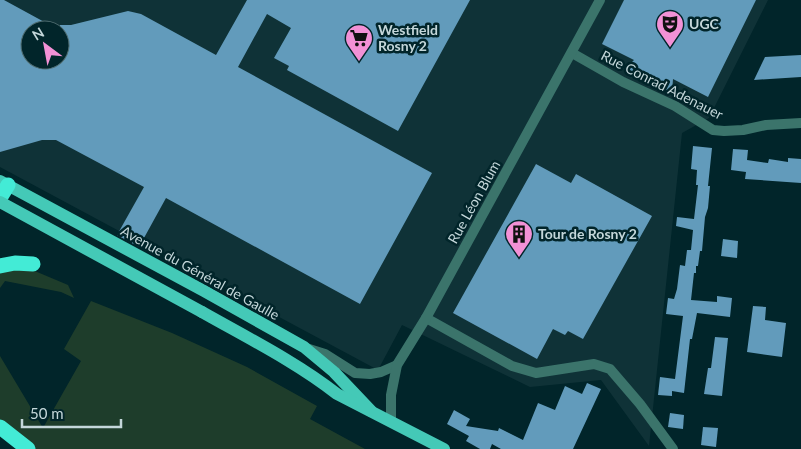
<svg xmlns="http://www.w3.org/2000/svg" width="801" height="449" viewBox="0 0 801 449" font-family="Lato,sans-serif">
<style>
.built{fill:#0f3237;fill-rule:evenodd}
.green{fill:#1e3d2b}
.building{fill:#629bbb}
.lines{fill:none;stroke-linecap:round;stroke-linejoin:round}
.minor{stroke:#3b746b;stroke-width:10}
.primary{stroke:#44c9b7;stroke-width:12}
.motorway{stroke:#43ebd6;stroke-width:15}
.primary-bridge{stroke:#44c9b7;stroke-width:12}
.labels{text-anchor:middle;stroke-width:5;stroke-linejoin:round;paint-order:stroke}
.poi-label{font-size:14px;font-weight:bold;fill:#c4d7da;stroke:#01252a;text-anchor:start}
.street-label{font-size:14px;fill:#c4d7da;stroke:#01252a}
</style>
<rect width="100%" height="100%" fill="#01252a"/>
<path class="built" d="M0 0H768L709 118 682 133 649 446 601 380 530 387 402 325 378 370 0 167ZM30 30H60V60H30Z"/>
<g class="green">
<path d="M30 269 68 285 74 298 61 292 5 281 0 288V271Z"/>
<path d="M91 301 172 333 247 367 317 406 310 419 365 449H36L0 420V356L43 428 81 361 64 349Z"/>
</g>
<g class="building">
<path d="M0 0H4L59 30H30V60H60V25H71L128 11 141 14 216 55 247 0H470L398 131 287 70 289 66 274 58 291 28 267 14 238 67 432 173 360 304 166 198 139 247 117 235 144 187 56 140H42L0 152Z"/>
<path d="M624 0H756L708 97 673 79 672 93 626 68 634 60 602 44Z"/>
<path d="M801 55V77L754 80 765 57Z"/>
<path d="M693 146 712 148 708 186H710L708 208 705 217 702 251H698H700L698 266H696V273H694L691 300 717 302V296L732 298 730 317 697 313 692 339H690L684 393 672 391V396L658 395 660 377 675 379 683 316 666 314 668 298 674 299 677 289 680 265 685 266 687 250H691L693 230 676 226 677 217 694 219 698 185H696L697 170 691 169Z"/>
<path d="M733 149 748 150 747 160 768 163 769 159 788 162V158L801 159V183L745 179 746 172 731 170Z"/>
<path d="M536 164 571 183 576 174 652 216 583 339 568 331 565 335 553 329 537 359 453 313Z"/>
<path d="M723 239 738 241 737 258 721 256Z"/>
<path d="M753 306 766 307 765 320 786 323 782 357 747 352Z"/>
<path d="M715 337 728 338 722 396 704 394 708 368H711Z"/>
<path d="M587 383 601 389 573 449H501L492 444 490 449H480L466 441 469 436 447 424 454 410 470 419 466 426 498 431 499 428 523 440 538 403 555 410 565 386 582 394Z"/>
<path d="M670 413 684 415 683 429 668 427Z"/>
<path d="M703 427 718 428 716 447 701 445Z"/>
</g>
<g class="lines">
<g class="minor">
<path d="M572 53 623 82 675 106 713 130 724 131 743 130 766 125 801 123"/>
<path d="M426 318 512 366 536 373 594 364 610 369 640 404 673 449"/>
<path d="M306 348 325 354 355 373 370 374 381 372 397 365"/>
<path d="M391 422V395L397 365 426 318 600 0"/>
</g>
<g class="primary">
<path d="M0 181 204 291 304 347 334 372 371 411"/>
<path d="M202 312C248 338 296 362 337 394L444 449"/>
</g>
<g class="motorway">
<path d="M0 198 8 185"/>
<path d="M0 266 15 263 33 264"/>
<path d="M0 427 28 449"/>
</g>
<path class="primary-bridge" d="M0 202 202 312"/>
</g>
<defs>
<g id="theatre-pin" transform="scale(1.4375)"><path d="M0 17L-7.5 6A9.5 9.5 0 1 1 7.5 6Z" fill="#f291d6" stroke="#01252a"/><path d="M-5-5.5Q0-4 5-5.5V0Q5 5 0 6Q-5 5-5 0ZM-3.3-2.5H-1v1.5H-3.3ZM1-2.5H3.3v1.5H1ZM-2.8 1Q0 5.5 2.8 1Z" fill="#111"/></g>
<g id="supermarket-pin" transform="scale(1.4375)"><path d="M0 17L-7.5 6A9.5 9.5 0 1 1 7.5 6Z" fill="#f291d6" stroke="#01252a"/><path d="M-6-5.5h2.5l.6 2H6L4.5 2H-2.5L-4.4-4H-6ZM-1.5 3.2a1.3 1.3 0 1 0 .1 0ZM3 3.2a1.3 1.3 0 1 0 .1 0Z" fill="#111"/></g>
<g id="building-pin" transform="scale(1.4375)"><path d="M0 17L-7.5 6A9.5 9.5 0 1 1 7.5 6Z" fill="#f291d6" stroke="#01252a"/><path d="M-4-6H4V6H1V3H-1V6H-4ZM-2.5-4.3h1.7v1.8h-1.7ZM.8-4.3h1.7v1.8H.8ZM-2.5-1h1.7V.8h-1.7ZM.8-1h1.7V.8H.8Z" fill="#111"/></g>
</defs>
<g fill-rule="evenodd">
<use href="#theatre-pin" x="670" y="24"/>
<use href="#supermarket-pin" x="359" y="38"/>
<use href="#building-pin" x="519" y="234"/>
</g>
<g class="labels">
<g class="poi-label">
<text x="689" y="29">UGC</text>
<text x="378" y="35">Westfield<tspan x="378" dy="16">Rosny 2</tspan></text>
<text x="538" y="239">Tour de Rosny 2</text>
</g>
<g class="street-label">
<text transform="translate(662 85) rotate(27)" y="5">Rue Conrad Adenauer</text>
<text transform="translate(474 202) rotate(-61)" y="5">Rue Léon Blum</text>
<text transform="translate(200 273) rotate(29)" y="5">Avenue du Général de Gaulle</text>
</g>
</g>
<g transform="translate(45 45) rotate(328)"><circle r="24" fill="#01252a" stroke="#4f6c70"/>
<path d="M0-4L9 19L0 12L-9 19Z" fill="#f291d6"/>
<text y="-8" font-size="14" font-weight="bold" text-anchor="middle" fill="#c4d7da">N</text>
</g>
<path d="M22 419v8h99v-8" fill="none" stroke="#c4d7da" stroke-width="2.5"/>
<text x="30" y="419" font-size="15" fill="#c4d7da" stroke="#01252a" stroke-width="4" paint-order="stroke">50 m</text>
</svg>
